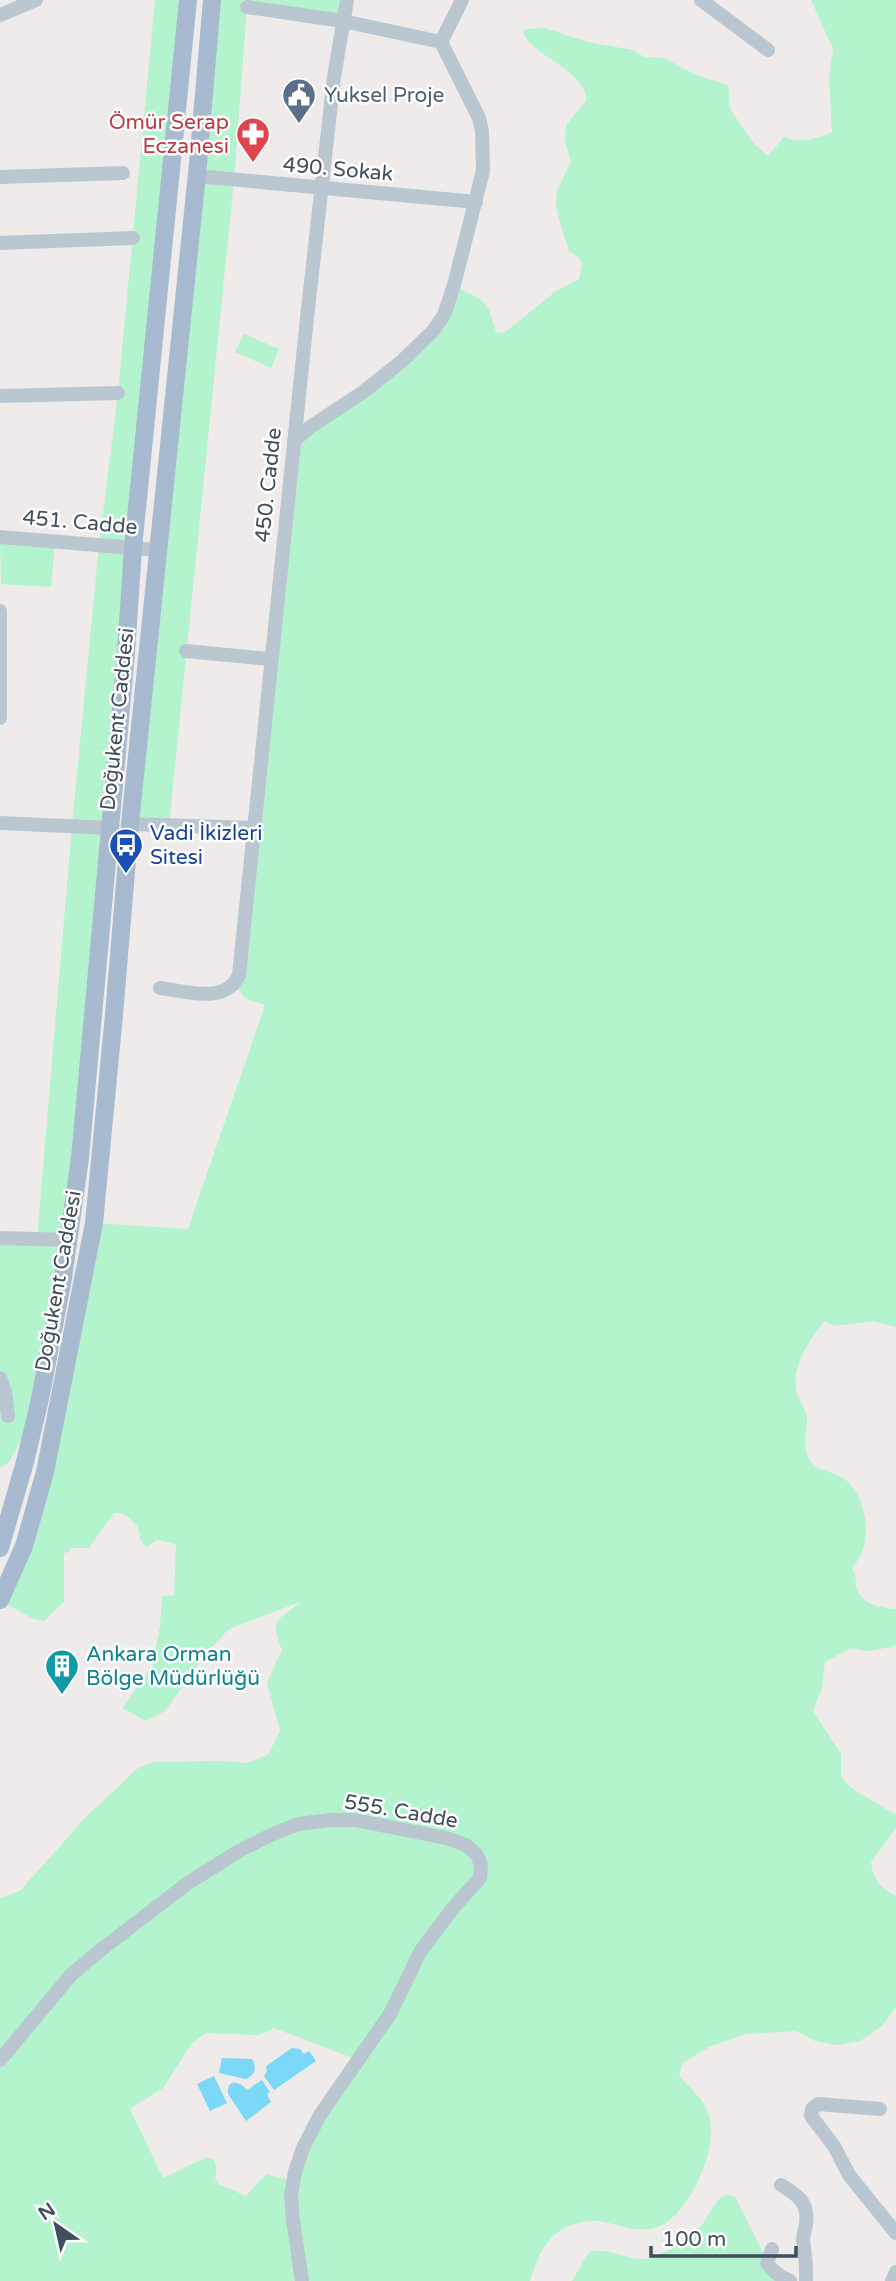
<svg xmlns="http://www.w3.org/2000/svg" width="896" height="2281" viewBox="0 0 896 2281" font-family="'Varela Round',sans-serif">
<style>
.green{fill:#b3f3ce;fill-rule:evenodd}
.water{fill:#7bd8f6}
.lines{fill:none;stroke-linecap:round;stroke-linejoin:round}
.minor{stroke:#bac6d0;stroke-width:14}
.major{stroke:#a7bacf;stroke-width:18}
.labels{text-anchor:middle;stroke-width:5;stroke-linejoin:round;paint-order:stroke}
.service-label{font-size:21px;fill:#4e5e75;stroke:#fff;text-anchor:start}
.health-label{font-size:21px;fill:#be3a42;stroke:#fff;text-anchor:end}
.street-label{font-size:21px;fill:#424e5b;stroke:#fff}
.transit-label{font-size:21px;fill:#164399;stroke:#fff;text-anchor:start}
.culture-label{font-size:21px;fill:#0d838f;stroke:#fff;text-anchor:start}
</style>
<rect width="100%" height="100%" fill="#efebeb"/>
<g class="green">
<path d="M155 0H188L69 1240 24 1435 9 1462 0 1468V1238L37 1239 72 826 99 545 118 393Z"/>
<path d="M213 0H347L343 21 247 7 234 180 169 826 130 824Z"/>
<path d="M811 0H896V1327L873 1321 834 1326 824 1321C809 1341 790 1367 797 1393 799 1402 806 1409 807 1417 807 1430 802 1448 809 1459 818 1473 835 1471 846 1480 864 1496 870 1528 863 1550 861 1556 856 1563 852 1568 858 1576 854 1582 857 1590 863 1605 882 1608 896 1609V1644L892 1647 867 1651 851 1648 825 1662 822 1688 813 1711 841 1754V1776L851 1788 896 1815V1828L871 1862C872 1879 881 1888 896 1896V2007L882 2026 860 2041 836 2045 815 2041 796 2031 745 2034 709 2047 683 2063 679 2075C687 2086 700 2096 706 2108 723 2141 692 2209 662 2225 642 2236 619 2224 599 2221 594 2220 589 2222 583 2222 550 2227 539 2252 530 2281H0V1898L20 1891 85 1818 138 1768 154 1762 222 1761 247 1763 268 1755 280 1731 267 1682 282 1650C269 1616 278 1622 300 1602L229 1629 207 1652 165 1711 146 1721 122 1708 152 1667 160 1626 162 1596 174 1595 176 1544 157 1540 147 1547C133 1536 147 1533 130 1519 123 1514 123 1513 114 1513L89 1548H70L69 1552 64 1553V1602L44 1621 33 1619 0 1600 24 1546 94 1223 188 1229 265 1005 245 998 235 985 294 441 419 346 454 285C484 302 487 297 496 332L504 333 556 291 579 279 582 263 577 256 569 251 559 219 556 204 557 191 571 161 565 142 566 125 586 101C588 71 536 59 523 33L525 29 545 28 587 42 633 50 644 57 664 58 696 75 728 85 730 109 755 145 768 156 784 137C802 144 815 139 832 132L829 78 833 49ZM274 2028 358 2060 295 2172 293 2181 266 2174 246 2196 218 2184 215 2179C217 2171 217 2167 214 2160L207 2157 163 2178 130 2109 163 2088 192 2043 206 2033 259 2035Z"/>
<path d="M244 334 279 349 271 368 235 352Z"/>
<path d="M0 537 55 541 51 587 1 584Z"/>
<path d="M727 2195 735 2197 771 2269 790 2281H572L589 2252C613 2246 631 2265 653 2257 670 2251 688 2240 700 2227 710 2216 713 2200 727 2195Z"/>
</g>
<g class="water">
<path d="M292 2048 300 2049 304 2054 309 2051 316 2061 274 2090 264 2076 267 2071 266 2066Z"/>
<path d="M222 2058 252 2059C257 2068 255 2075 246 2079L219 2073Z"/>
<path d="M214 2076 227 2103 210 2111 197 2084Z"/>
<path d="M262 2080 270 2092 267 2094 271 2102 246 2121 228 2094C227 2078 239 2081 247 2090Z"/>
</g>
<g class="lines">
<g class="minor">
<path d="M701 0 768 50"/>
<path d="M247 7 343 21 441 42"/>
<path d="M0 15 36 0"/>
<path d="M196 176 476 202"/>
<path d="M0 177 123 173"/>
<path d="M0 243 133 238"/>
<path d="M0 396 118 393"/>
<path d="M294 441 310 427 363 392 401 362 433 331 444 315 454 285 483 171 482 131 479 118 441 42 462 0"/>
<path d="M0 537 157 550"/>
<path d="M0 611V718"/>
<path d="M186 651 270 659"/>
<path d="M0 823 110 828"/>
<path d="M130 824 254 828"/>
<path d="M160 988C186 991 226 1005 239 975L307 318 334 77 347 0"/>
<path d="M0 1238 69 1240"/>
<path d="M0 1378 5 1392 8 1416"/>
<path d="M0 2060 71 1975 98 1952 188 1883 239 1851 273 1834 298 1824 330 1820H355L446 1838 466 1845 477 1855 481 1865 480 1878 453 1908 420 1952 390 2014 320 2115 303 2148 295 2172 291 2195 293 2220 302 2281"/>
<path d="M880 2109 818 2104 812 2109 811 2116 834 2146 849 2175 896 2233"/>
<path d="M781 2185C798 2195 809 2203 806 2224 805 2230 803 2235 803 2241 805 2255 807 2267 806 2281"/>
<path d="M772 2249 767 2263C773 2272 780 2277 790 2281"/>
<path d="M892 2281 896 2272"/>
</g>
<g class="major">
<path d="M0 1548 25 1462 40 1399 63 1278 80 1158 126 653 133 548 188 0"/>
<path d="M0 1600 24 1546 45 1472 94 1223 114 1015 130 824 198 164 212 0"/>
</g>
</g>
<defs>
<g id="civic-pin" transform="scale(1.75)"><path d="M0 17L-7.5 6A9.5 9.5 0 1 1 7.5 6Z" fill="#5c6f8a" stroke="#fff"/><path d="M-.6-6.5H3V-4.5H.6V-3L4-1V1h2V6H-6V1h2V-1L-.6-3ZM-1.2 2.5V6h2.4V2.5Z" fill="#fff"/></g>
<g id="pharmacy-pin" transform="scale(1.75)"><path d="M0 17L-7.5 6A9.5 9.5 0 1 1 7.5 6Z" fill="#e0444e" stroke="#fff"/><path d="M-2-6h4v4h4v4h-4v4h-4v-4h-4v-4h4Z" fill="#fff"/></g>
<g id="bus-pin" transform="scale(1.75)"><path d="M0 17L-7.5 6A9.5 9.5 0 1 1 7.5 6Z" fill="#1a4fb4" stroke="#fff"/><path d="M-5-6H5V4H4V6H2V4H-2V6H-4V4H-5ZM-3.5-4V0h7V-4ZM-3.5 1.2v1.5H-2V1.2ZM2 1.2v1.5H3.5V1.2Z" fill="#fff"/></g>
<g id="building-pin" transform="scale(1.75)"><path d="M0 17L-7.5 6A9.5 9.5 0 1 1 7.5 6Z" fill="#0f9aa8" stroke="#fff"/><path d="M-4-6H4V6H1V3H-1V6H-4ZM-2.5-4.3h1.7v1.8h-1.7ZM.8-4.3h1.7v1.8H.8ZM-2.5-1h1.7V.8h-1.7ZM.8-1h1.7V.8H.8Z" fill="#fff"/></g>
</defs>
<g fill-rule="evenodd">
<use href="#civic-pin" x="299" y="95"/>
<use href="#pharmacy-pin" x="253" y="134"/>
<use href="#bus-pin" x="126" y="845"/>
<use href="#building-pin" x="62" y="1666"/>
</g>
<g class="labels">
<g class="service-label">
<text x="324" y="102">Yuksel Proje</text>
</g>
<g class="health-label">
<text x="229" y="129">Ömür Serap<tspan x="229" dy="24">Eczanesi</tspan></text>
</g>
<g class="street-label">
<text transform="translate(338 169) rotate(5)" y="7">490. Sokak</text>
<text transform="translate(268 485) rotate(-84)" y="7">450. Cadde</text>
<text transform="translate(80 522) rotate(5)" y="7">451. Cadde</text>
<text transform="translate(117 719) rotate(-84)" y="7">Doğukent Caddesi</text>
<text transform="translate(58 1281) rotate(-80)" y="7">Doğukent Caddesi</text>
<text transform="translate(401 1811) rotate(10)" y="7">555. Cadde</text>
</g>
<g class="transit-label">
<text x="150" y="840">Vadi İkizleri<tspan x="150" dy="24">Sitesi</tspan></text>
</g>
<g class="culture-label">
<text x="86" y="1661">Ankara Orman<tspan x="86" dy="24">Bölge Müdürlüğü</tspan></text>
</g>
</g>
<g transform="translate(56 2225) rotate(326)" stroke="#ffffff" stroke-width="5" paint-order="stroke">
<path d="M0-5L12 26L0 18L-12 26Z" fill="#424e5b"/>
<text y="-10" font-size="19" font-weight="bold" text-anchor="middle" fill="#424e5b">N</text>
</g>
<path d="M651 2246v10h145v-10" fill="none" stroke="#424e5b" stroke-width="3.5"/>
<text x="662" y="2246" font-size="21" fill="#424e5b" stroke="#ffffff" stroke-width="5" paint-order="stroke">100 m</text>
</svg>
